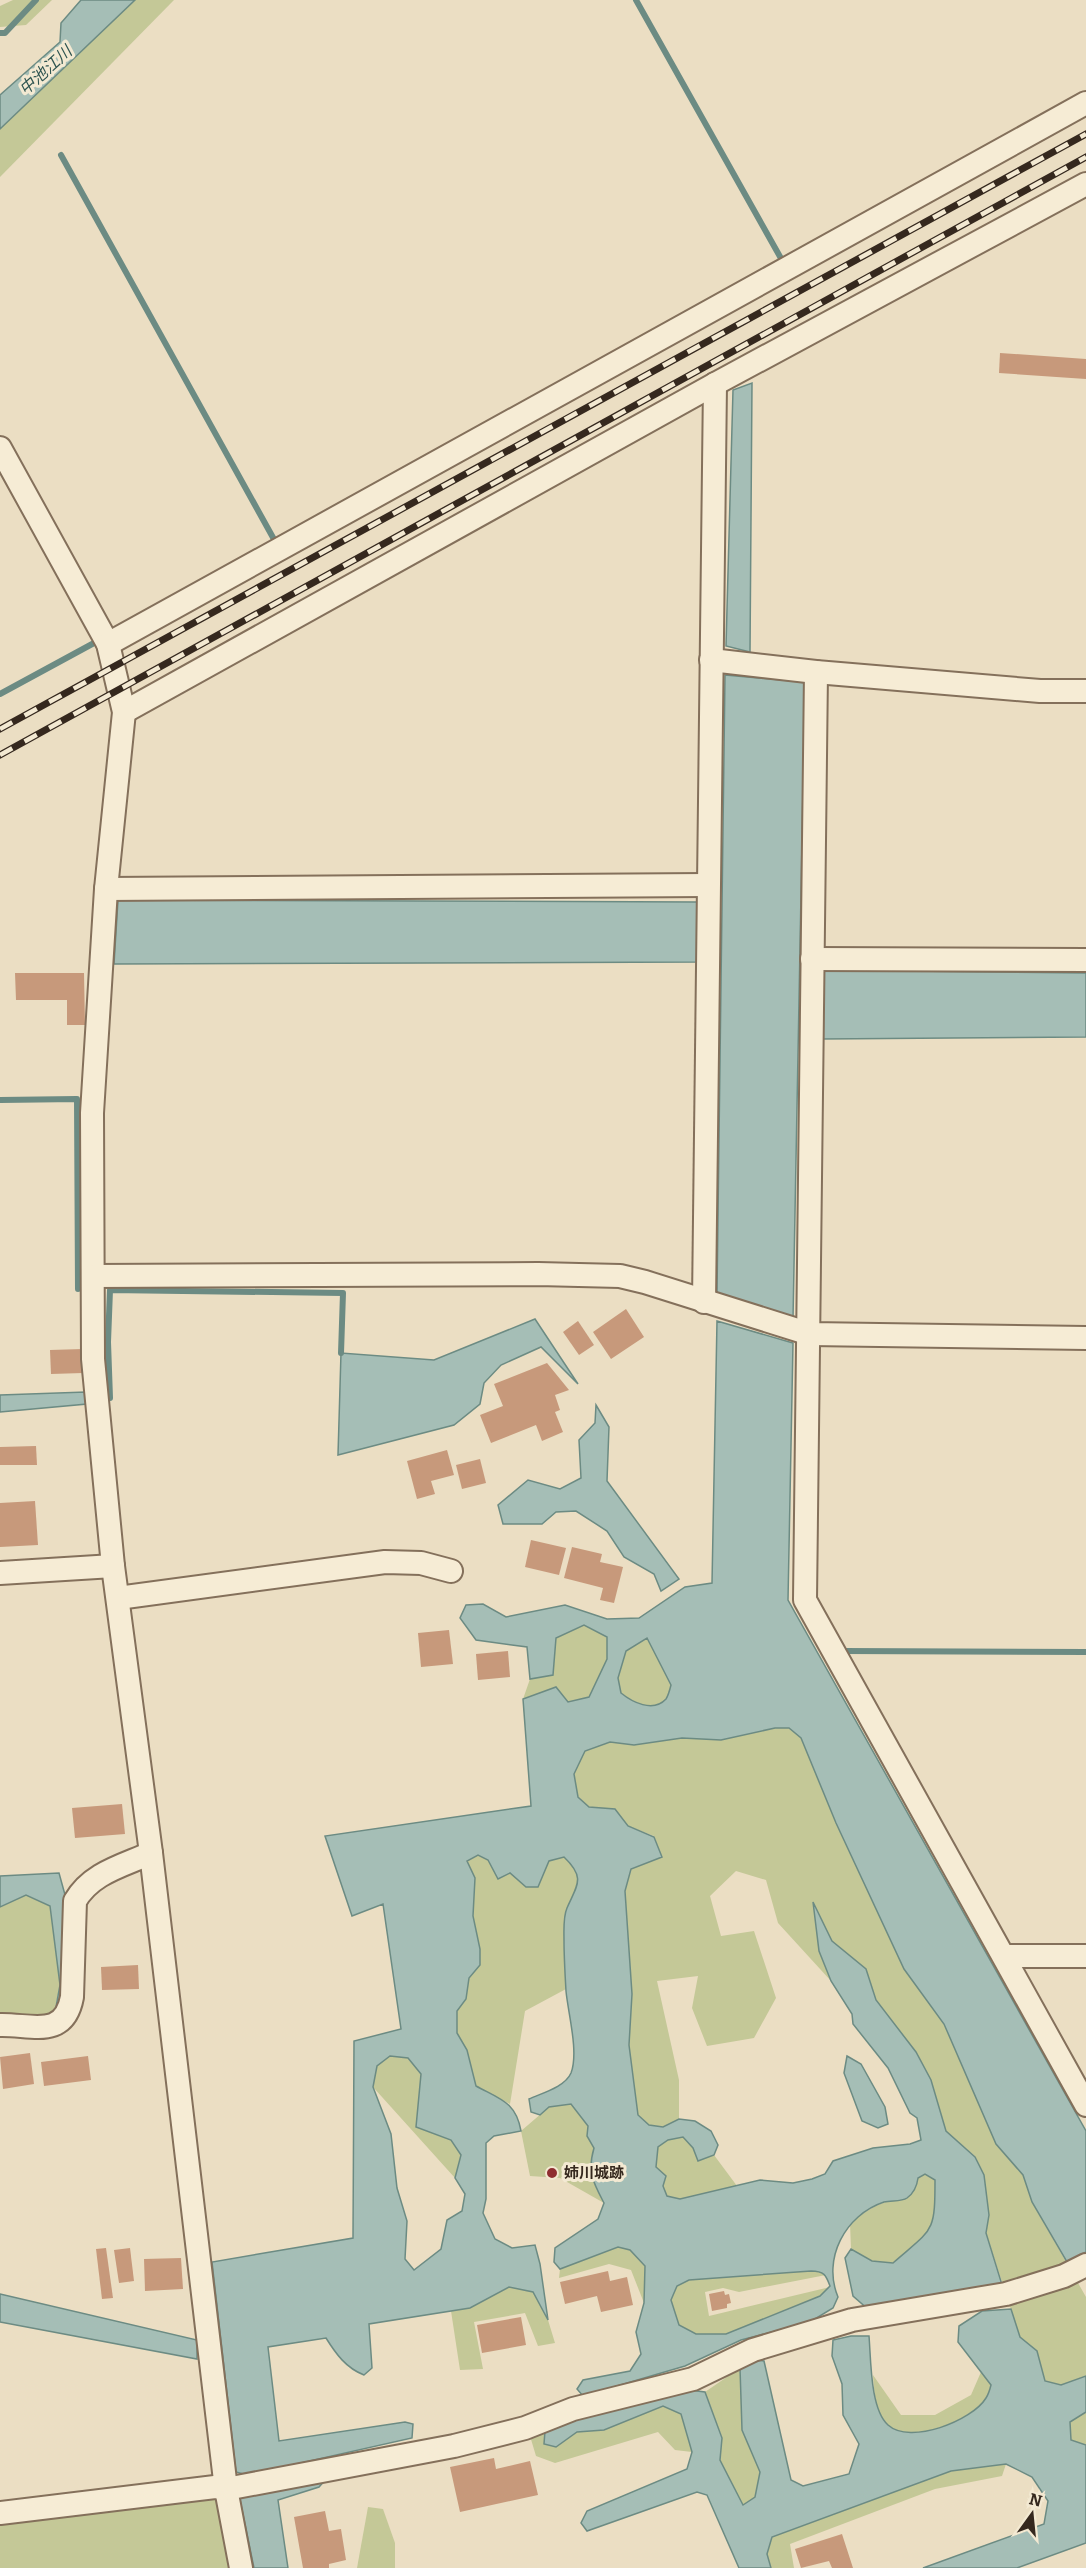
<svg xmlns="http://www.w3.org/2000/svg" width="1086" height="2568" viewBox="0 0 1086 2568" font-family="Bitter,'Noto Sans JP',serif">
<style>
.green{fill:#c4c897}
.water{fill:#a5beb6;stroke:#6c8b83;stroke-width:1.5;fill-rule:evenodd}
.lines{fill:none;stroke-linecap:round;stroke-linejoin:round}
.stream{stroke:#6c8b83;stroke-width:6}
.building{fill:#c7997b}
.street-casing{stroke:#84705b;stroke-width:26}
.street{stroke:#f6ecd5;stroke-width:22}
.rail-casing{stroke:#35281e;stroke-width:7}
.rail{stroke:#f3e9d2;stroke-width:4.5;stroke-dasharray:14;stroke-linecap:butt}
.poi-dot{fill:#8f2e31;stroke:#f3e9d2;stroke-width:2}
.labels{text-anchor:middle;stroke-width:6;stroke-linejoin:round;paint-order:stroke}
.poi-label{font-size:15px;font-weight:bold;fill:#35281e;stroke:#f3e9d2;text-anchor:start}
.water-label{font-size:16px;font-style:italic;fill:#2e5450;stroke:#f3e9d2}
</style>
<rect width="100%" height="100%" fill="#ebdec3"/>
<g class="green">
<path d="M13 0H52L26 25 0 27V6Z"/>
<path d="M135 0H174L0 177V129Z"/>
<path d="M584 1625 607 1637V1659L589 1697 568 1702 523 1699 530 1679 553 1675 556 1638Z"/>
<path d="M648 1637 671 1685C670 1689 668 1696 666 1699 653 1713 632 1702 621 1693L618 1678 626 1651Z"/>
<path d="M775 1728H789L801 1738 836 1823 904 1969 944 2024 996 2144 1023 2175 1032 2202 1086 2297V2376L1061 2385 1045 2381 1037 2351 1020 2337 986 2233 989 2215 984 2175 975 2156 946 2131 931 2080 916 2052 876 2000 866 1969 832 1941 814 1904 819 1951 831 1981 778 1923 766 1880 736 1871 710 1896 721 1936 754 1931 776 1998 754 2038 707 2046 692 2008 698 1976 657 1981 679 2080V2119L663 2127 649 2125 638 2115 629 2045 632 1994 625 1891 631 1869 662 1857 654 1836 628 1826 615 1809 589 1807 578 1796 574 1774 585 1751 610 1742 634 1745 682 1738 721 1740Z"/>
<path d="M478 1855 488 1860 496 1871 510 1872 526 1887H538L549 1860 564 1857 575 1867 579 1882 566 1910 564 1938 566 1989 525 2011 510 2104 476 2086 467 2050 457 2033V2011L466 1999 469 1978 480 1965V1949L473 1916 475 1878 467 1861Z"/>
<path d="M26 1895 50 1906 60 1985 53 2017 0 2021V1907Z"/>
<path d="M390 2056 408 2058 421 2074 416 2127 451 2140 461 2155 455 2178 373 2087 377 2066Z"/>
<path d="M571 2104 589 2126 587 2136 594 2148C587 2172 593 2182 604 2203L560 2178 530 2176 521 2131 549 2107Z"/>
<path d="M683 2137 693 2148 698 2161 714 2155 737 2186 680 2199 667 2197 656 2167 657 2147 668 2140Z"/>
<path d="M925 2174 935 2180C935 2234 933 2228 894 2263L872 2261 851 2249 850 2223C861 2215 871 2207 883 2203 900 2196 915 2202 918 2178Z"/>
<path d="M618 2247 630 2250 645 2266 644 2303 631 2270 609 2264 559 2278 560 2269Z"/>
<path d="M811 2271H820L826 2275 739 2292 723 2288 705 2292 709 2316 830 2287 820 2296 726 2334H696L679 2325 671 2300 677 2286 689 2280Z"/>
<path d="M509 2287 533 2292 548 2320 555 2343 538 2346 525 2313 474 2322 483 2369 460 2370 451 2311 470 2308Z"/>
<path d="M740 2368 742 2430 760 2472 755 2497 743 2505 720 2460 722 2437 705 2392Z"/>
<path d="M981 2372 991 2385C990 2389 988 2395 986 2398 972 2420 907 2447 887 2424 875 2410 874 2392 873 2375L901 2415H935L971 2395Z"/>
<path d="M663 2406 681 2414 692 2452 675 2450 658 2432 555 2463 536 2456 530 2436 545 2431 556 2447 577 2432 604 2430Z"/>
<path d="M1086 2412V2445L1071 2440 1070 2421Z"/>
<path d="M1006 2464 1002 2476 935 2489 790 2544 794 2568H771L767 2554 772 2537 951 2471Z"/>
<path d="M218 2493 232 2568H0V2520Z"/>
<path d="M368 2507 383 2509 395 2543V2568H357Z"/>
</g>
<g class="water">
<path d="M81 0H135L0 129V95L60 42 61 23Z"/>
<path d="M752 383 750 652 726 646 733 390Z"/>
<path d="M725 675 805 682 793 1319 717 1293Z"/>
<path d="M118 900 697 902V962L114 964Z"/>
<path d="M823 970 1086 973V1037L822 1039Z"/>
<path d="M535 1319 578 1384 541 1347 501 1365 484 1383 480 1404 454 1425 338 1455 341 1353 434 1360Z"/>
<path d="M717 1321 793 1343 788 1600 1086 2131V2252L1067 2262 1032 2202 1023 2175 996 2144 944 2024 904 1969 836 1823 801 1738 789 1728H775L721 1740 682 1738 634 1745 610 1742 585 1751 574 1774 578 1797 589 1807 615 1809 628 1826 654 1837 662 1857 631 1869 625 1891 632 1994 629 2045 638 2115 649 2125 663 2127 679 2119 695 2121 711 2131 718 2145 714 2155 698 2161 693 2148 683 2137 668 2140 658 2147 656 2167 666 2176 663 2186 667 2196 680 2199 760 2180 793 2183 812 2179 825 2174 833 2161 873 2148 910 2144 921 2140 917 2118 910 2113 888 2068 853 2024 852 2014 831 1981 819 1951 813 1902 832 1941 866 1969 876 2000 916 2052 931 2080 946 2131 975 2157 984 2175 989 2215 986 2233 1003 2288 869 2310 853 2296 845 2258 851 2249 872 2261 893 2263C933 2228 935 2234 935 2180L925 2174 918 2178C917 2186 914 2193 907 2198 901 2202 891 2200 884 2202 845 2215 822 2259 838 2297L833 2308 810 2322 741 2340 685 2366 583 2396 577 2389 583 2380 630 2371 641 2354 636 2332 644 2303 645 2266 630 2250 618 2247 560 2269 554 2262 555 2248 598 2219 604 2203C593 2182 587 2172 594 2148L587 2136 588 2126 571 2104 549 2107 540 2115 531 2112 529 2099C542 2093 565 2087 571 2073 579 2052 568 2013 566 1991 565 1974 564 1957 564 1940 564 1931 563 1917 567 1908 577 1885 586 1878 564 1857L549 1861 538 1887H526L510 1873 498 1879 488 1860 478 1855 467 1861 475 1878 473 1916 480 1949V1965L469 1978 466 1999 457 2011V2033L467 2050 476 2086C500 2099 516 2102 521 2131L494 2136 486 2143V2199L483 2213 495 2239 512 2248 535 2245 540 2264 548 2320 533 2292 509 2287 470 2308 369 2324 372 2368 364 2375C346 2368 336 2354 326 2338L268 2347 279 2441 405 2422 413 2424 412 2438 247 2475 236 2472 212 2262 353 2238 354 2041 401 2029 383 1904 352 1916 325 1836 531 1806 523 1699 556 1687 568 1702 589 1697 607 1659V1637L584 1625 556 1638 553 1675 530 1679 527 1647 476 1640 460 1618 466 1605 483 1604 506 1617 565 1605 607 1619 639 1618 685 1587 712 1583ZM647 1638 671 1685C670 1689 668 1696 666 1699 653 1713 632 1702 621 1693L618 1678 626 1651ZM390 2056 408 2058 421 2074 416 2127 451 2140 461 2155 455 2178 465 2194 462 2211 447 2220 441 2249 414 2270 405 2259 407 2221 397 2188 391 2134 373 2087 377 2066ZM811 2271C824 2271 826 2275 830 2286L820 2296 726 2334H696L679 2325 671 2300 677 2286 689 2280Z"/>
<path d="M86 1392 87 1404 0 1412V1395Z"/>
<path d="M596 1405 609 1427 607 1481 679 1579 661 1591 654 1574 624 1557 607 1531 576 1511 556 1512 542 1524H503L498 1505 528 1480 560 1489 581 1478 579 1440 595 1423Z"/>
<path d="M59 1873 67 1902 63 1997 56 2007 60 1985 50 1906 26 1895 0 1907V1876Z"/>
<path d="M847 2056 861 2064 885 2107 888 2124 878 2128 862 2121 844 2073Z"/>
<path d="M0 2294 197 2340V2359L0 2322Z"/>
<path d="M1011 2309 1020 2337 1037 2351 1045 2381 1061 2385 1086 2376V2412L1070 2422 1071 2440 1086 2445V2543L1017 2568H923L1044 2524 1048 2501 1032 2477 1006 2464 951 2471 772 2537 767 2554 771 2568H739L707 2495 697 2492 587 2531 581 2523 587 2511 687 2469 692 2452 681 2414 663 2406 604 2430 577 2432 556 2447 544 2444 545 2431 581 2416 689 2390 705 2392 722 2438 720 2460 743 2505 755 2497 760 2472 742 2430 740 2368 750 2359 764 2361 791 2480 803 2486 849 2474 859 2444 843 2415 842 2384 832 2356 833 2340 851 2336H869C871 2359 870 2409 888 2425 910 2445 972 2421 986 2398 988 2395 990 2389 991 2385L958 2342 959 2326 982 2311Z"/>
<path d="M327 2478 319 2487 278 2500 288 2568H254L239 2495Z"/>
</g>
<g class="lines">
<g class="stream">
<path d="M636 0 783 262"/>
<path d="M0 33H5L36 0"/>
<path d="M61 155 276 543"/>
<path d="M0 694 94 643"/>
<path d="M0 1100 77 1099 78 1289"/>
<path d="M110 1398 108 1342 110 1290 343 1293 341 1353"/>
<path d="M844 1651 1086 1652"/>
</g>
</g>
<g class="building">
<path d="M1000 353 1086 359V379L999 373Z"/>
<path d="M15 973H84L85 1025H67V1000H16Z"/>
<path d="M626 1309 644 1337 611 1359 593 1332Z"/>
<path d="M578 1321 594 1345 579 1355 563 1332Z"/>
<path d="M83 1349V1373L51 1374 50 1350Z"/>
<path d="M547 1363 569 1390 555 1395 560 1410 555 1412 563 1432 542 1441 536 1425 491 1443 480 1415 503 1406 494 1384Z"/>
<path d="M36 1446 37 1465H0V1447Z"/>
<path d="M447 1450 454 1475 431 1481 435 1494 417 1499 407 1461Z"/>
<path d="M480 1459 486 1483 462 1489 456 1465Z"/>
<path d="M35 1501 38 1545 0 1547V1503Z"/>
<path d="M531 1540 566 1548 559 1575 525 1567Z"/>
<path d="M572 1547 602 1554 600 1562 623 1567 614 1603 600 1600 603 1588 564 1578Z"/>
<path d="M449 1630 453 1664 421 1667 418 1633Z"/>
<path d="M508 1651 510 1677 478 1680 476 1654Z"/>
<path d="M122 1804 125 1834 75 1838 72 1808Z"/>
<path d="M138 1965 139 1989 102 1990 101 1967Z"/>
<path d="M30 2053 34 2084 3 2089 0 2057Z"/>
<path d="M88 2056 91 2080 44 2086 41 2062Z"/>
<path d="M106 2248 113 2298 102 2299 96 2249Z"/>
<path d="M130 2248 134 2281 119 2283 114 2250Z"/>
<path d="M181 2258 183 2289 145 2291 144 2259Z"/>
<path d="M608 2271 610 2281 627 2277 633 2305 601 2312 597 2296 565 2304 560 2282Z"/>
<path d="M724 2291 725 2295 729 2294 731 2303 727 2304V2308L712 2311 709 2294Z"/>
<path d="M521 2317 526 2345 482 2353 477 2325Z"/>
<path d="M494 2458 496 2469 530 2461 538 2495 460 2512 450 2467Z"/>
<path d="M325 2511 329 2531 341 2529 346 2560 329 2564V2568H303L294 2517Z"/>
<path d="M842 2534 853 2568H832L829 2561 801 2568 795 2549Z"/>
</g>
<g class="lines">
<g class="street-casing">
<g id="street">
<path d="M0 448 108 644 124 712 106 889 92 1113 93 1359 113 1566 151 1853 226 2489 241 2568"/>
<path d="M108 644 1086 103"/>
<path d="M711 660 816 672 1040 691H1086"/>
<path d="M816 672 805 1600 1086 2105"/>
<path d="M124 712 715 384 1086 184"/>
<path d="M106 889 708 885"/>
<path d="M812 959 1086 960"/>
<path d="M93 1276 538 1274 620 1276 645 1282 810 1334 1086 1338"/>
<path d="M704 1302 715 384"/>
<path d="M0 1573 113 1566"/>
<path d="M118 1598 385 1562 421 1563 451 1571"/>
<path d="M1004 1956H1086"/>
<path d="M0 2025C31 2024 64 2040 72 1997L75 1901C91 1873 122 1866 151 1853"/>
<path d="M0 2513 215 2487 226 2489 454 2446 525 2428 573 2409 693 2379 753 2350 852 2320 1006 2294 1064 2276 1086 2265"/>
</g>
</g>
<use href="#street" class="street"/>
<g class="rail-casing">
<g id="rail">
<path d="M0 729 1086 134"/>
<path d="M0 755 1086 157"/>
</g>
</g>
<use href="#rail" class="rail"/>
</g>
<circle class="poi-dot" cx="552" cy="2173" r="6"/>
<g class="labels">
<g class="poi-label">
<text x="564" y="2178">姉川城跡</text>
</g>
<g class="water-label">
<text transform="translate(45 70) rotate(-42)" y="6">中池江川</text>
</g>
</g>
<g transform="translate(1032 2514) rotate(15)" stroke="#f3e9d2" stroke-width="4.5" paint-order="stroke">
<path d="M0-4.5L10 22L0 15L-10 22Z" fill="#35281e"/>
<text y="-9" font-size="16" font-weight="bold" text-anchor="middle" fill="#35281e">N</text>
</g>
</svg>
